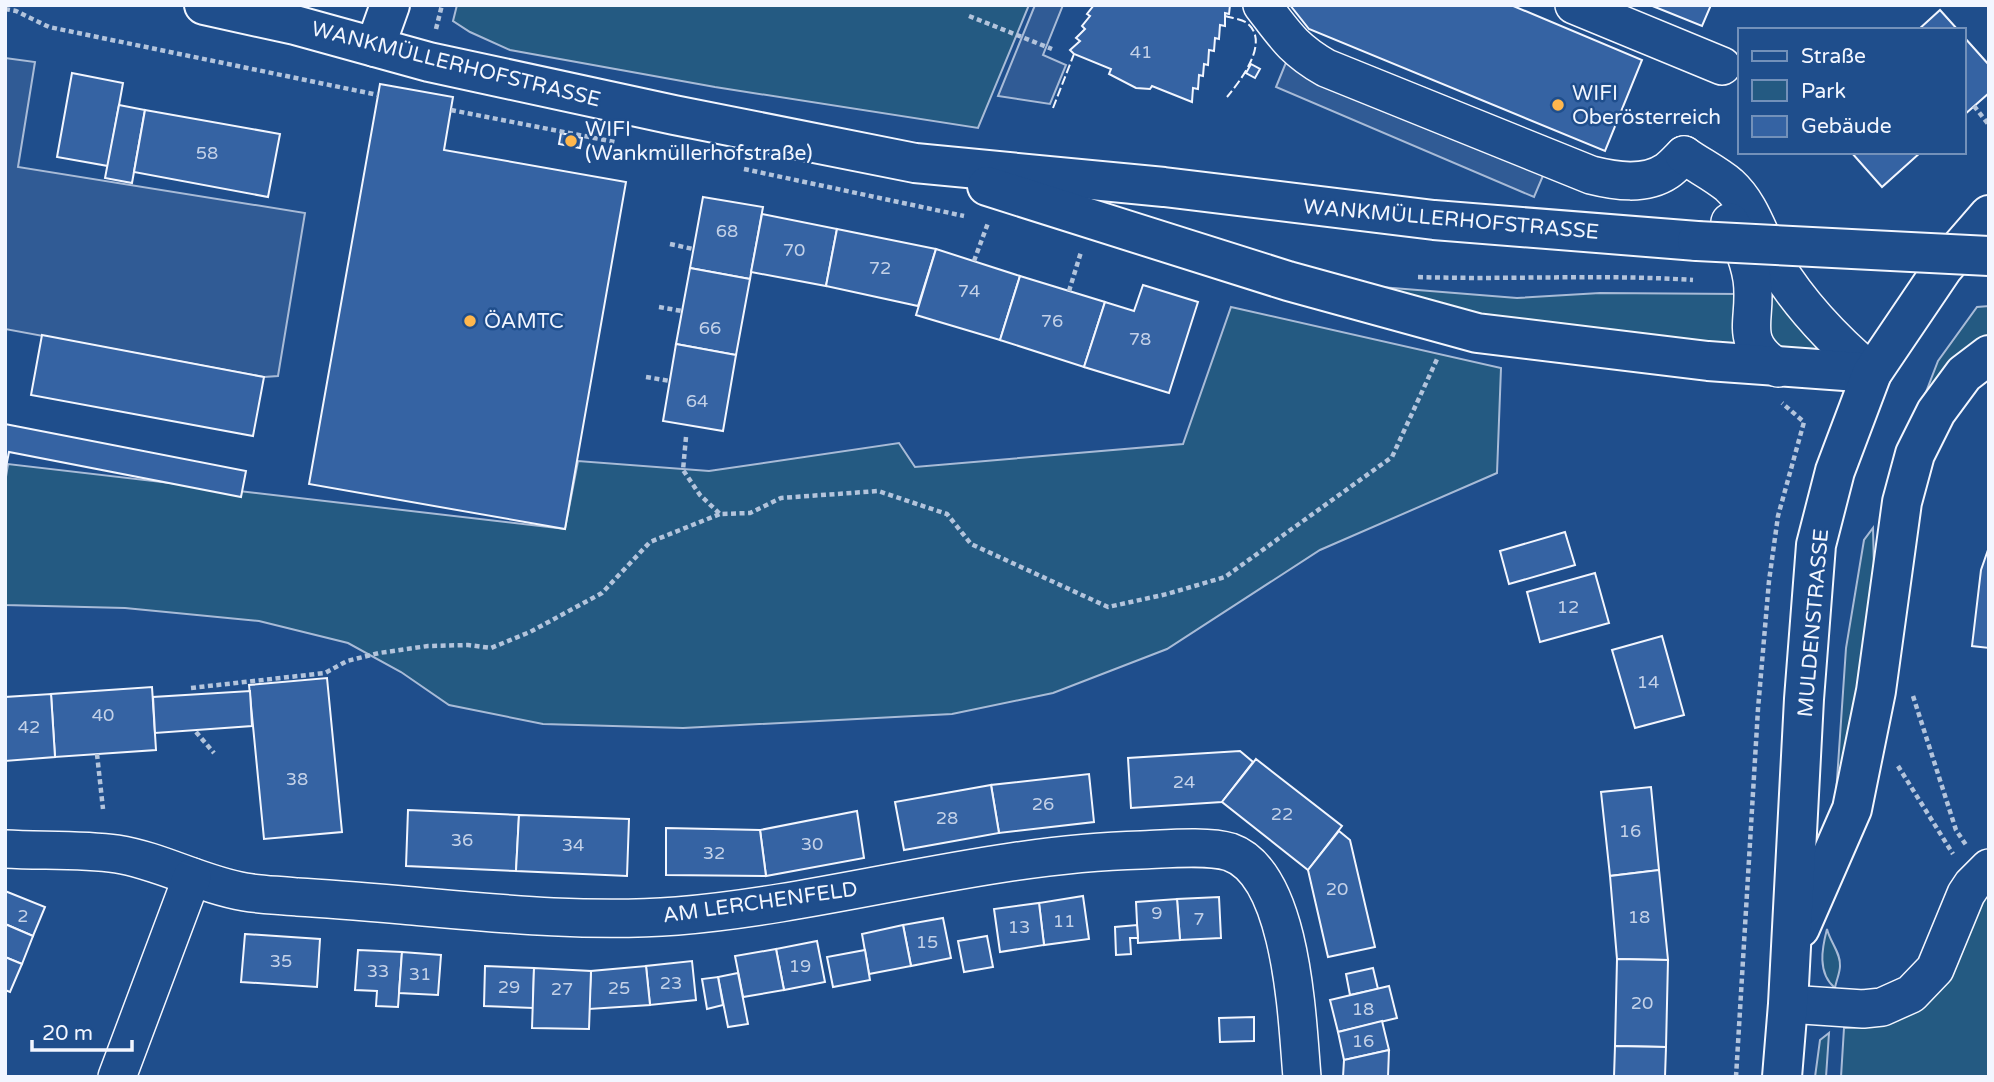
<svg xmlns="http://www.w3.org/2000/svg" width="1994" height="1082" viewBox="0 0 1994 1082" font-family="'Varela Round',sans-serif">
<style>
.green{fill:#245a82;stroke:#a8bbd7;stroke-width:2}
.parking{fill:#305b95;stroke:#a8bbd7;stroke-width:2}
.building{fill:#3563a3;stroke:#f2f6ff;stroke-width:2}
.lines{fill:none;stroke-linecap:round;stroke-linejoin:round}
.minor-casing{stroke:#f2f6ff;stroke-width:40}
.major-casing{stroke:#f2f6ff;stroke-width:42}
.path{stroke:#b3c4dc;stroke-width:4.5;stroke-dasharray:5 3.5;stroke-linecap:butt}
.minor{stroke:#1f4e8c;stroke-width:37}
.major{stroke:#1f4e8c;stroke-width:38}
.major-bridge-casing{stroke:#f2f6ff;stroke-width:42;stroke-linecap:butt}
.major-bridge{stroke:#1f4e8c;stroke-width:38}
.fence{stroke:#f2f6ff;stroke-width:2;stroke-dasharray:9 3.5;stroke-linecap:butt}
.poi-dot{fill:#ffb74d;stroke:#1f4e8c;stroke-width:2.5}
.labels{text-anchor:middle;stroke-width:5;stroke-linejoin:round;paint-order:stroke}
.number-label{font-size:18px;fill:#c3d1e8}
.street-label{font-size:21px;fill:#f2f6ff;stroke:#1f4e8c}
.poi-label{font-size:21px;fill:#f2f6ff;stroke:#1f4e8c;text-anchor:start}
</style>
<rect width="100%" height="100%" fill="#1f4e8c"/>
<g class="green">
<path d="M457 5H1029L978 128 715 87 510 50 470 32 453 21Z"/>
<path d="M1343 284 1517 298 1600 293 1740 294 1742 347 1521 324Z"/>
<path d="M1765 296H1786L1818 344 1813 355 1772 351Z"/>
<path d="M1989 306V335L1962 354 1921 405 1938 361 1977 307Z"/>
<path d="M1231 307 1501 368 1497 473 1320 550 1167 649 1053 693 952 714 683 728 543 724 449 705 401 672 348 643 259 621 125 608 5 605V483L8 464 565 529 578 461 709 471 899 443 915 467 1183 444Z"/>
<path d="M1873 528 1875 610 1834 824 1846 648 1864 540Z"/>
<path d="M1989 889V1077H1841L1844 1028 1868 1027Z"/>
<path d="M1827 929C1830 942 1841 953 1840 966 1840 973 1836 981 1835 988 1817 973 1822 948 1827 929Z"/>
<path d="M1829 1033 1826 1077H1815L1820 1040Z"/>
</g>
<g class="parking">
<path d="M1035 5H1063L1043 55 1066 65 1050 104 998 96Z"/>
<path d="M5 58 35 62 18 167 305 213 278 376 264 377 5 329Z"/>
<path d="M1287 60 1545 171 1534 197 1276 87Z"/>
</g>
<g class="building">
<path d="M1094 5H1230L1229 14 1225 13V26L1220 25 1219 39 1215 38 1214 51 1209 50 1208 65 1204 64 1203 76 1199 75 1198 89 1193 88 1192 102 1152 86 1150 89 1136 88 1109 74 1111 69 1074 54 1070 50 1080 41 1076 38 1085 29 1082 26 1090 16 1087 14Z"/>
<path d="M1290 5H1511L1642 60 1605 151 1309 29Z"/>
<path d="M1650 5H1711L1702 26Z"/>
<path d="M1940 10 1958 30H1918Z"/>
<path d="M1964 37 1989 65V93L1964 115Z"/>
<path d="M1251 64 1260 69 1255 78 1246 73Z"/>
<path d="M72 73 123 83 108 166 57 157Z"/>
<path d="M380 84 453 97 444 150 626 182 565 529 309 484Z"/>
<path d="M119 105 145 110 132 183 105 178Z"/>
<path d="M145 110 280 134 268 197 134 172Z"/>
<path d="M561 133 582 138 580 148 559 144Z"/>
<path d="M1851 152H1921L1882 187Z"/>
<path d="M703 197 763 207 750 279 690 268Z"/>
<path d="M762 214 837 229 826 286 751 272Z"/>
<path d="M837 229 936 249 918 306 826 286Z"/>
<path d="M936 249 1020 276 1000 340 916 315Z"/>
<path d="M690 268 750 279 736 355 676 344Z"/>
<path d="M1020 276 1105 302 1084 367 1000 340Z"/>
<path d="M1143 285 1198 302 1169 393 1084 367 1105 302 1134 311Z"/>
<path d="M42 335 264 377 253 436 31 395Z"/>
<path d="M676 344 736 355 723 431 663 421Z"/>
<path d="M5 424 246 471 241 497 9 452 5 472Z"/>
<path d="M1565 532 1575 565 1509 584 1500 551Z"/>
<path d="M1989 547V648L1972 646 1981 570Z"/>
<path d="M1595 573 1609 623 1540 642 1527 592Z"/>
<path d="M1662 636 1684 715 1635 728 1612 650Z"/>
<path d="M327 678 342 832 264 839 249 685Z"/>
<path d="M152 687 156 750 55 757 51 694Z"/>
<path d="M250 691 252 726 155 733 153 697Z"/>
<path d="M51 694 55 757 5 761V697Z"/>
<path d="M1240 751 1253 762 1222 802 1131 808 1128 758Z"/>
<path d="M1256 759 1342 826 1308 870 1222 802Z"/>
<path d="M1089 774 1094 822 999 833 991 785Z"/>
<path d="M991 785 999 833 904 850 895 802Z"/>
<path d="M1651 787 1659 870 1610 876 1601 792Z"/>
<path d="M408 810 519 815 516 871 406 866Z"/>
<path d="M857 811 864 858 766 876 760 830Z"/>
<path d="M519 815 629 819 627 876 516 871Z"/>
<path d="M666 828 760 830 766 876 666 875Z"/>
<path d="M1339 831 1350 840 1375 947 1328 957 1308 870Z"/>
<path d="M1659 870 1668 960 1617 959 1610 876Z"/>
<path d="M5 891 45 907 33 936 5 924Z"/>
<path d="M1083 896 1089 939 1044 945 1039 903Z"/>
<path d="M1219 897 1221 938 1180 940 1177 899Z"/>
<path d="M1177 899 1180 940 1138 943 1136 902Z"/>
<path d="M1039 903 1044 945 1000 952 994 909Z"/>
<path d="M943 918 951 958 911 966 903 925Z"/>
<path d="M5 924 33 936 22 964 5 957Z"/>
<path d="M903 925 911 966 869 974 862 934Z"/>
<path d="M1137 925 1138 938H1130L1131 954 1116 955 1115 927Z"/>
<path d="M245 934 320 939 317 987 241 982Z"/>
<path d="M987 936 993 967 964 972 958 941Z"/>
<path d="M817 941 825 982 784 990 776 949Z"/>
<path d="M776 949 784 990 743 997 735 956Z"/>
<path d="M358 950 402 952 398 1007 376 1006 377 991 355 990Z"/>
<path d="M865 950 870 980 833 987 827 957Z"/>
<path d="M402 952 441 955 438 995 399 993Z"/>
<path d="M5 957 22 964 10 992 5 990Z"/>
<path d="M1617 959 1668 960 1666 1047 1615 1046Z"/>
<path d="M692 961 696 1000 650 1005 646 966Z"/>
<path d="M485 966 534 968 533 1008 484 1006Z"/>
<path d="M646 966 650 1005 589 1009 591 971Z"/>
<path d="M534 968 591 971 589 1029 532 1028Z"/>
<path d="M1373 968 1378 989 1350 995 1346 974Z"/>
<path d="M738 973 748 1024 728 1027 718 977Z"/>
<path d="M718 977 723 1005 707 1009 702 979Z"/>
<path d="M1389 986 1397 1018 1338 1032 1330 1000Z"/>
<path d="M1254 1017V1041L1220 1042 1219 1018Z"/>
<path d="M1382 1021 1389 1050 1344 1060 1338 1032Z"/>
<path d="M1615 1046 1666 1047 1665 1077H1614Z"/>
<path d="M1389 1050 1388 1077H1343L1344 1060Z"/>
</g>
<g class="lines">
<g class="minor-casing">
<g id="minor">
<path d="M1262 5C1285 35 1293 49 1326 68L1591 175C1615 181 1645 186 1667 171 1673 167 1679 160 1684 155"/>
<path d="M1574 5 1722 66"/>
<path d="M1684 155C1698 165 1716 174 1729 185 1753 207 1759 238 1775 264 1801 307 1834 341 1872 373"/>
<path d="M1730 222C1740 239 1749 260 1752 279 1758 321 1736 340 1778 368"/>
<path d="M5 849C42 851 81 849 117 854 161 861 202 885 245 892 262 895 280 895 297 897 332 899 367 902 402 905 493 913 585 923 677 916 833 903 984 854 1141 850 1166 849 1208 845 1230 852 1293 874 1297 1020 1302 1077"/>
<path d="M1788 1004 1863 1009 1882 1007 1911 994 1935 969 1966 894 1972 885 1989 868"/>
<path d="M117 1077 192 877"/>
</g>
</g>
<g class="major-casing">
<g id="major">
<path d="M204 5 295 25 429 62 674 115 915 163 1164 187 1434 220 1697 241"/>
<path d="M375 47 390 5"/>
<path d="M987 186 1288 281 1477 333 1708 361 1872 373"/>
<path d="M1800 928 1852 809 1876 691 1902 502 1915 454 1936 412 1964 374 1989 355"/>
<path d="M1782 1077 1788 1004 1804 699 1816 545 1835 471 1872 373 1943 268 1989 215"/>
</g>
</g>
<g class="path">
<path d="M5 9 16 11 49 27 378 95"/>
<path d="M969 16 1052 49"/>
<path d="M436 29 442 5"/>
<path d="M1974 106 1989 125"/>
<path d="M451 110 615 142"/>
<path d="M744 169 964 216"/>
<path d="M670 244 693 249"/>
<path d="M974 261 988 223"/>
<path d="M1418 277C1509 280 1601 274 1693 280"/>
<path d="M1069 291 1081 252"/>
<path d="M659 307 682 311"/>
<path d="M646 377 670 381"/>
<path d="M686 437 683 470 700 495 720 514 750 513 781 498 878 491 947 514 971 544 1108 607 1167 594 1225 577 1392 457 1438 357"/>
<path d="M191 688 325 673 347 661 379 653 428 646 468 645 491 648 530 632 602 593 650 542 720 514"/>
<path d="M1913 696 1956 830 1966 845"/>
<path d="M196 732 214 753"/>
<path d="M97 754 103 809"/>
<path d="M1898 766 1953 854"/>
<path d="M1736 1077 1758 709 1769 581 1778 516 1804 422 1782 403"/>
</g>
<use href="#minor" class="minor"/>
<use href="#major" class="major"/>
<g class="major-bridge-casing">
<path id="major-bridge" d="M1697 241 1989 256"/>
</g>
<use href="#major-bridge" class="major-bridge"/>
<g class="fence">
<path d="M1225 16C1231 18 1242 19 1247 23 1271 42 1240 81 1227 97"/>
<path d="M1053 108 1074 54"/>
</g>
</g>
<g class="poi-dot">
<circle cx="1558" cy="105" r="7"/>
<circle cx="571" cy="141" r="7"/>
<circle cx="470" cy="321" r="7"/>
</g>
<g class="labels">
<g class="number-label">
<text x="1141" y="58">41</text>
<text x="207" y="159">58</text>
<text x="727" y="237">68</text>
<text x="794" y="256">70</text>
<text x="880" y="274">72</text>
<text x="969" y="297">74</text>
<text x="1052" y="327">76</text>
<text x="710" y="334">66</text>
<text x="1140" y="345">78</text>
<text x="697" y="407">64</text>
<text x="1568" y="613">12</text>
<text x="1648" y="688">14</text>
<text x="103" y="721">40</text>
<text x="29" y="733">42</text>
<text x="297" y="785">38</text>
<text x="1184" y="788">24</text>
<text x="1043" y="810">26</text>
<text x="1282" y="820">22</text>
<text x="947" y="824">28</text>
<text x="1630" y="837">16</text>
<text x="462" y="846">36</text>
<text x="812" y="850">30</text>
<text x="573" y="851">34</text>
<text x="714" y="859">32</text>
<text x="1337" y="895">20</text>
<text x="1157" y="919">9</text>
<text x="23" y="922">2</text>
<text x="1639" y="923">18</text>
<text x="1199" y="925">7</text>
<text x="1064" y="927">11</text>
<text x="1019" y="933">13</text>
<text x="927" y="948">15</text>
<text x="281" y="967">35</text>
<text x="800" y="972">19</text>
<text x="378" y="977">33</text>
<text x="420" y="980">31</text>
<text x="671" y="989">23</text>
<text x="509" y="993">29</text>
<text x="619" y="994">25</text>
<text x="562" y="995">27</text>
<text x="1642" y="1009">20</text>
<text x="1363" y="1015">18</text>
<text x="1363" y="1047">16</text>
</g>
<g class="street-label">
<text transform="translate(456 64) rotate(14)" y="7">WANKMÜLLERHOFSTRASSE</text>
<text transform="translate(1451 219) rotate(5)" y="7">WANKMÜLLERHOFSTRASSE</text>
<text transform="translate(1813 623) rotate(-85)" y="7">MULDENSTRASSE</text>
<text transform="translate(760 902) rotate(-8)" y="7">AM LERCHENFELD</text>
</g>
<g class="poi-label">
<text x="1572" y="100">WIFI<tspan x="1572" dy="24">Oberösterreich</tspan></text>
<text x="585" y="136">WIFI<tspan x="585" dy="24">(Wankmüllerhofstraße)</tspan></text>
<text x="484" y="328">ÖAMTC</text>
</g>
</g>
<rect width="1994" height="1082" fill="none" stroke="#f2f6ff" stroke-width="14"/>
<rect x="1738" y="28" width="228" height="126" fill="#1f4e8c" stroke="#7391ba" stroke-width="2"/>
<rect x="1752" y="51" width="35" height="10" fill="#1f4e8c" stroke="#7391ba" stroke-width="2"/>
<text x="1801" y="63" font-size="21" fill="#f2f6ff">Straße</text>
<rect x="1752" y="80" width="35" height="21" fill="#245a82" stroke="#7391ba" stroke-width="2"/>
<text x="1801" y="98" font-size="21" fill="#f2f6ff">Park</text>
<rect x="1752" y="116" width="35" height="21" fill="#3563a3" stroke="#7391ba" stroke-width="2"/>
<text x="1801" y="133" font-size="21" fill="#f2f6ff">Gebäude</text>
<path d="M32 1040v10h100v-10" fill="none" stroke="#f2f6ff" stroke-width="3.5"/>
<text x="42" y="1040" font-size="21" fill="#f2f6ff" stroke="#1f4e8c" stroke-width="5" paint-order="stroke">20 m</text>
</svg>
